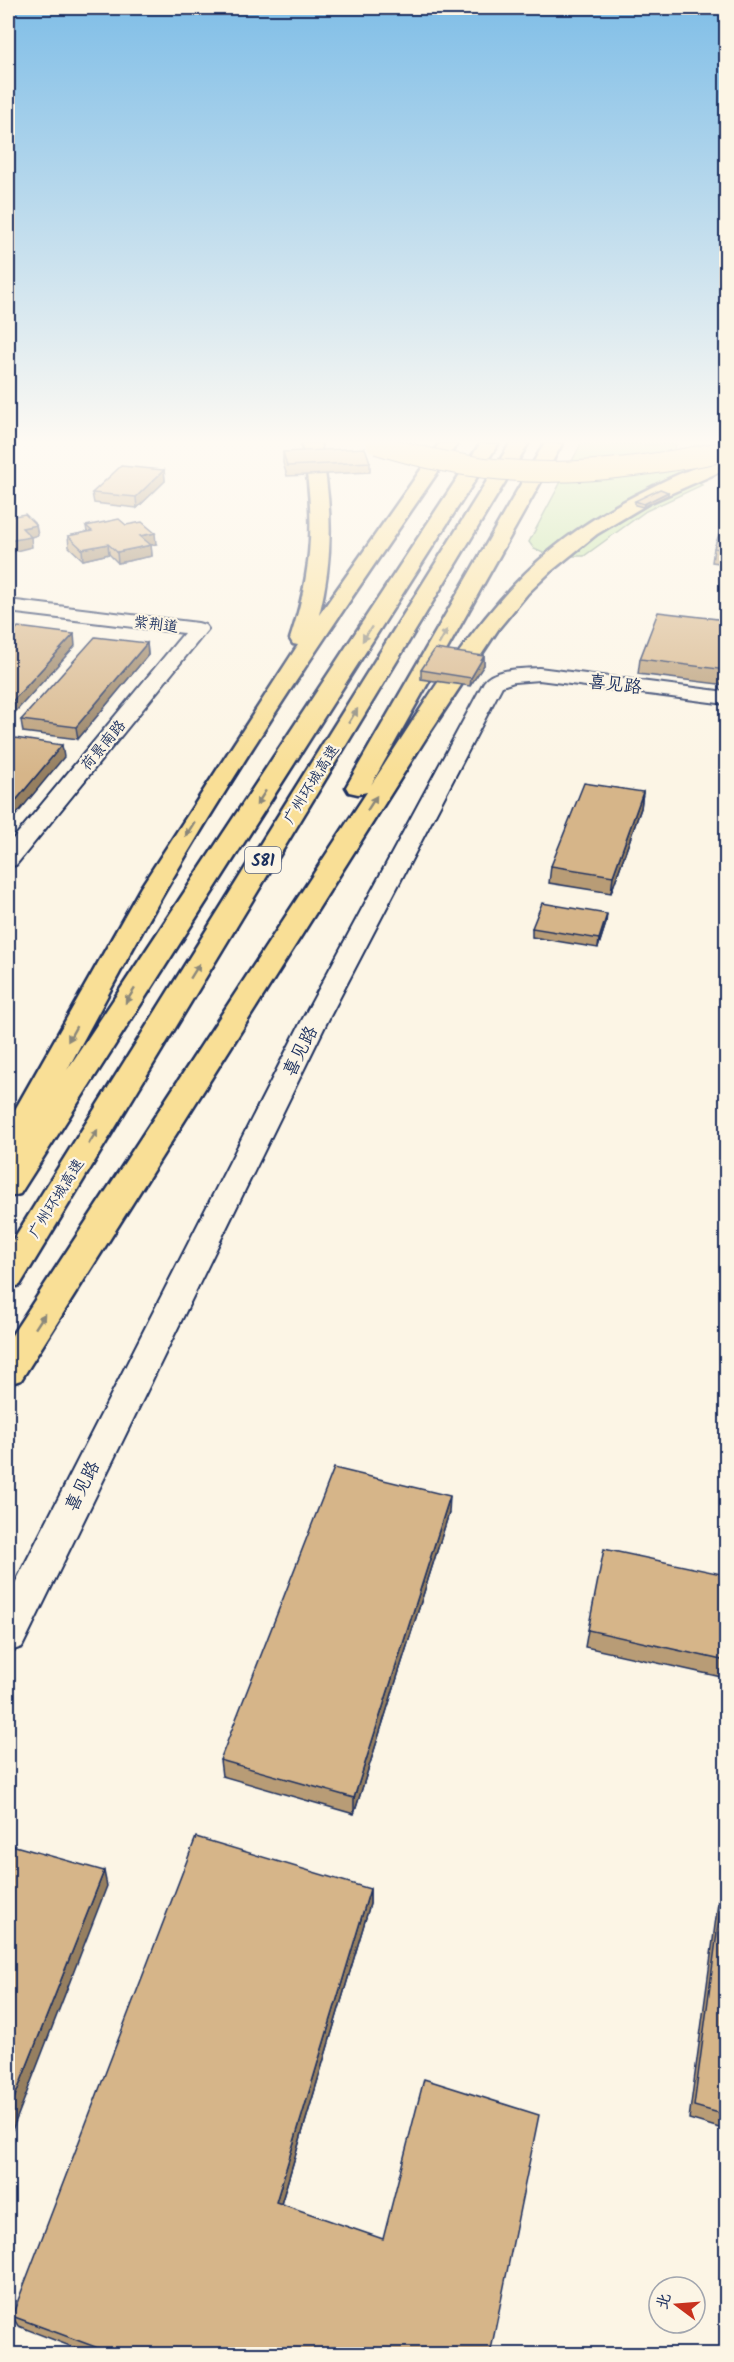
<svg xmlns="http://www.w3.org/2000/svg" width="734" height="2362" viewBox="0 0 734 2362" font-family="Kalam,'LXGW WenKai TC',sans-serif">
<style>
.green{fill:#bae29e;stroke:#6a887e;stroke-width:1.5}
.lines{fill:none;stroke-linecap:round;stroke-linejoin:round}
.minor-casing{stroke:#1b2f5e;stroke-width:4}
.highway-casing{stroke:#1b2f5e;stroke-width:5}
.minor{fill:#fcf5e5;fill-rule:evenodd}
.highway{fill:#f9df96;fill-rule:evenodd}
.highway-bridge-casing{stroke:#1b2f5e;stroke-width:22;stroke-linecap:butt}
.highway-bridge{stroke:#f9df96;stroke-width:20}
.wall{fill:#b89c76;stroke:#1b2f5e;stroke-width:1.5}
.shaded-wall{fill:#967f60;stroke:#1b2f5e;stroke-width:1.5}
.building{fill:#d6b589;stroke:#1b2f5e;stroke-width:1.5}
.oneway{fill:#8a877a}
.labels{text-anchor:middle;stroke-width:4.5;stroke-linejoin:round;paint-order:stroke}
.far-street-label{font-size:15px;fill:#1b2f5e;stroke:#fcf5e5}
.shield{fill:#fcf5e5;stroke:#5e6a86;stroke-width:1.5}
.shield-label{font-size:16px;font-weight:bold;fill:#1b2f5e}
.street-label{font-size:18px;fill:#1b2f5e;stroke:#fcf5e5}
</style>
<rect width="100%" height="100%" fill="#fcf5e5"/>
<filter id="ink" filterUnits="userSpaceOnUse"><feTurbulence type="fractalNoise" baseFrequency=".0167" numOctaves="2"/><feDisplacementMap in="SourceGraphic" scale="12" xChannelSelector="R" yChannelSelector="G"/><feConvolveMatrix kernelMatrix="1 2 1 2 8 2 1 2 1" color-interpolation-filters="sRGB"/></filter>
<g filter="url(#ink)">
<path class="green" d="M581 444H676L674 452 692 479 702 485 646 511 584 556H550L534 549 529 542Z"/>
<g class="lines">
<g class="minor-casing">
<g id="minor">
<path d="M8 600 198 623 205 625 208 629 16 865 8 867V845L184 633 8 612Z"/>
<path d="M539 668 726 692V704L539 680 514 682 502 686 326 1024 22 1647 8 1652V1597L300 1024 484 682C494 668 523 669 539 668Z"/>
</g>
</g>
<g class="highway-casing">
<g id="highway">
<path d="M302 444H320C332 502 334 556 319 615L439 444H457C357 589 257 734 168 886 133 946 101 1009 67 1070L480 444H498L20 1194 8 1197V1161L12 1155 8 1154V1122L141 887 298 645 293 644 290 639C313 570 316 515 302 444Z"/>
<path d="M510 444H528L20 1285 8 1289V1248Z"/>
<path d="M544 444H562L371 785C416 718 458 644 514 585 552 544 600 512 650 488 674 476 700 464 726 458V469L649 503 597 534 550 572 528 593 499 628 426 738 21 1380 8 1384V1341L367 792 358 794 349 792 346 787Z"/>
</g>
</g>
<use href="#minor" class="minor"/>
<use href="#highway" class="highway"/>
<g class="highway-bridge-casing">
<path id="highway-bridge" d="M377 444C502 484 600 476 726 451"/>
</g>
<use href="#highway-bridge" class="highway-bridge"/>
</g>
<g class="wall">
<path d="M283 452 370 462V472L287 476 283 463Z"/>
<path d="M164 470 165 481 137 508 94 503 92 493Z"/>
<path d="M668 492V495L643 507 635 505V501Z"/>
<path d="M726 522V564L712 562 714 548Z"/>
<path d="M126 525 156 544 151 545 152 556 118 563 109 554 83 560 69 547 68 536 87 532 86 526Z"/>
<path d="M726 620V685L638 674 640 659Z"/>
<path d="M147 643 148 655 78 739 23 732 21 720Z"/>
<path d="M484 656V665L470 686 421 679V670Z"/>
<path d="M643 792 641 808 611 893 549 883 551 866Z"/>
<path d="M606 923 598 948 532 937V928Z"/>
<path d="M449 1513 354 1814 222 1776 220 1760Z"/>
<path d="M726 1575V1678L585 1647 588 1630Z"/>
<path d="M726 1843V2130L689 2119Z"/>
<path d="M370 1889V1904L281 2204 490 2355H93L18 2326 12 2316Z"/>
</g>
<g class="shaded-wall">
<path d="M164 470 165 481 137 508 136 497Z"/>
<path d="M668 492V495L643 507 644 504Z"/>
<path d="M36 525 38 535 31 537 32 547 8 553V541L22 528Z"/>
<path d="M155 533 156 544 142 547 140 536Z"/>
<path d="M108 544 109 554 83 560 82 549Z"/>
<path d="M151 545 152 556 118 563 117 552Z"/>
<path d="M74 634 75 646 8 720V706Z"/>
<path d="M147 643 148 655 78 739 76 727Z"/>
<path d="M484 656V665L470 686 471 678Z"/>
<path d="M62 745 64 757 8 825V810Z"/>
<path d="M643 792 641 808 611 893 613 876Z"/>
<path d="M607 914 606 923 598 948 599 939Z"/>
<path d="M450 1496 449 1513 354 1814V1798Z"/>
<path d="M104 1871 107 1886 8 2141V2114Z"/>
<path d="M370 1889V1904L278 2214 276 2202Z"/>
</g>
<g class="building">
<path d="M365 448 370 462 287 466 283 452Z"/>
<path d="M121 466 164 470 136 497 92 493Z"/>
<path d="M660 489 668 492 644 504 635 501Z"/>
<path d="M25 514 36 525 22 528 31 537 8 541V516L9 517Z"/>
<path d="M119 519 126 525 142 522 155 533 140 536 151 545 117 552 108 544 82 549 68 536 92 531 86 526Z"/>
<path d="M726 522V550L714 548 723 524Z"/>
<path d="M658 612 726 620V670L640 659Z"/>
<path d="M18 627 74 634 8 706V638Z"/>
<path d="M95 637 147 643 76 727 21 720Z"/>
<path d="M435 649 484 656 471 678 421 670Z"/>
<path d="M8 737 62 745 8 810Z"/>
<path d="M584 783 643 792 613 876 551 866Z"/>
<path d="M542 903 607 914 599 939 532 928Z"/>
<path d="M334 1468 450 1496 354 1798 220 1760Z"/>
<path d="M604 1549 726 1575V1661L588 1630Z"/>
<path d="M196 1837 370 1889 276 2202 383 2239 424 2079 539 2115 490 2355H117L12 2316Z"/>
<path d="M8 1844 104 1871 8 2114Z"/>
<path d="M726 1865V2115L694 2106Z"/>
</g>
<defs><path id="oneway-solid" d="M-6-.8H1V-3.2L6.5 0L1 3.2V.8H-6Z" transform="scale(1.5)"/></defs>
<g class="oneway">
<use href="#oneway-solid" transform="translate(367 634) rotate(123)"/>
<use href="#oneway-solid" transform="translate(443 637) rotate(-61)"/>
<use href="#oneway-solid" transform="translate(353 716) rotate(-58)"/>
<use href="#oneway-solid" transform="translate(261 798) rotate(123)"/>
<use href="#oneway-solid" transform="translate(372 803) rotate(-57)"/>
<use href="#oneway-solid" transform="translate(190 829) rotate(122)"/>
<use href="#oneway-solid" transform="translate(195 971) rotate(-58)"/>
<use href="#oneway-solid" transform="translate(130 996) rotate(123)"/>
<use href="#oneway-solid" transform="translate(72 1034) rotate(119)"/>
<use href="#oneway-solid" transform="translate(93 1137) rotate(-58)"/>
<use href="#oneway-solid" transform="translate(40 1321) rotate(-57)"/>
</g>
</g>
<linearGradient id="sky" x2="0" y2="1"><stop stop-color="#80bee7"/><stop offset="0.57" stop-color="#fefaf3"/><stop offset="1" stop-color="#fefaf3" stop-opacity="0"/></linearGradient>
<rect width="734" height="775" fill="url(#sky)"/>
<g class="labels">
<g class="far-street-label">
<text transform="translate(156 624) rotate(7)" y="5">紫荆道</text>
<text transform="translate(103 745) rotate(-50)" y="5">荷景南路</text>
<text transform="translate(311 784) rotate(-58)" y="5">广州环城高速</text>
<text transform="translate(56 1198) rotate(-58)" y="5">广州环城高速</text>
</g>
<rect class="shield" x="245" y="847" width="36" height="26" rx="4.5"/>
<g class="shield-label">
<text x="263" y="866">S81</text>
</g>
<g class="street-label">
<text transform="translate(615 684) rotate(7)" y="6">喜见路</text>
<text transform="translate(300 1051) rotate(-63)" y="6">喜见路</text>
<text transform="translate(82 1486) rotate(-63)" y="6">喜见路</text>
</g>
</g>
<rect width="734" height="2362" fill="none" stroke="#fcf5e5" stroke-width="30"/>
<rect x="15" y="15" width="704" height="2332" fill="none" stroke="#1b2f5e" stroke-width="2" filter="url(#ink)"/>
<g transform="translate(677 2305) rotate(286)"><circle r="28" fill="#fcf5e5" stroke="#a2a6af" stroke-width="1.5"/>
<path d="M0-4.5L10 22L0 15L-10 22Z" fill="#c8321e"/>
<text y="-9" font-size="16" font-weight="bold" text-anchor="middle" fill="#1b2f5e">北</text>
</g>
</svg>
